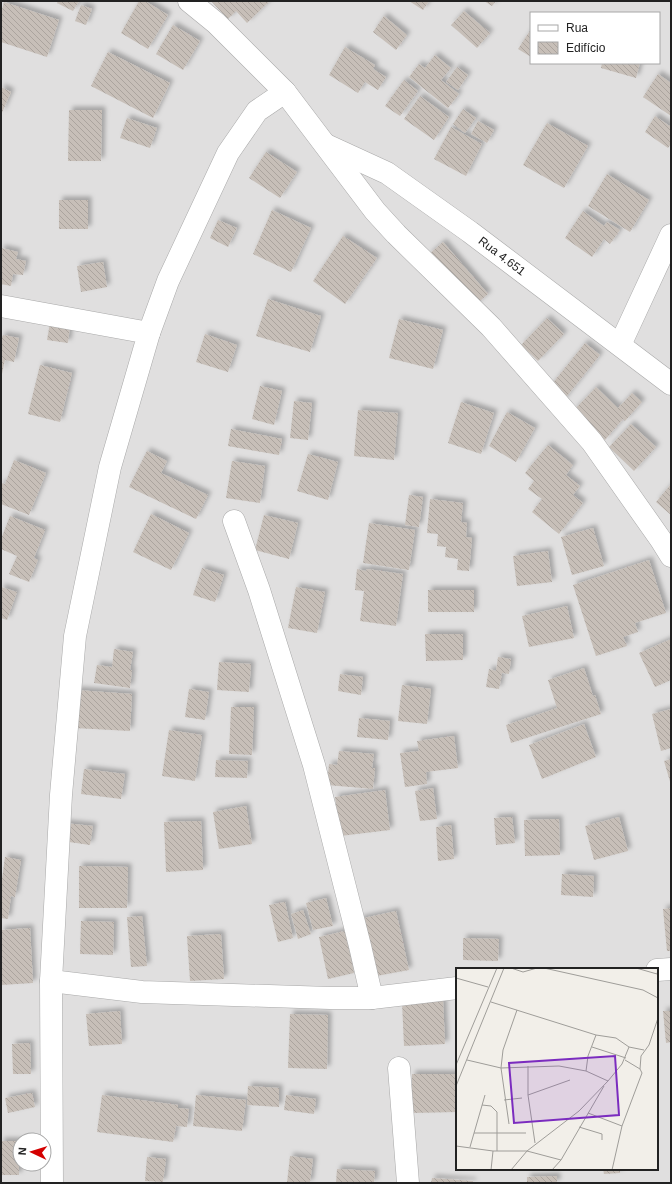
<svg xmlns="http://www.w3.org/2000/svg" width="672" height="1184" viewBox="0 0 672 1184" font-family="Helvetica,sans-serif">
<style>
.residential{fill:#e0dfdf;fill-rule:evenodd}
.building{fill:url(#building-back-hatch);filter:url(#shadow)}
.lines{fill:none;stroke-linecap:round;stroke-linejoin:round}
.minor-casing{stroke:#a9a9a9;stroke-width:23}
.minor{stroke:#fff;stroke-width:22}
.labels{text-anchor:middle;stroke-width:3;stroke-linejoin:round;paint-order:stroke}
.street-label{font-size:12px;fill:#222;stroke:#fff}
.inset-road{fill:none;stroke:#9f9d99;stroke-width:1}
.view{fill:#7b2cbf;fill-opacity:0.15;stroke:#7b2cbf;stroke-width:2}
.inset-edge{fill:none;stroke:#222;stroke-width:2}
</style>
<defs>
<pattern id="building-back-hatch" width="6" height="6" patternUnits="userSpaceOnUse"><rect width="6" height="6" fill="#c7bfb8"/><path d="M-1 5l2 2M0 0l6 6M5-1l2 2" fill="none" stroke="#aba49e"/></pattern>
<filter id="shadow"><feDropShadow dx="3.5" dy="-3.5" stdDeviation="2" flood-color="#0004"/></filter>
</defs>
<rect width="100%" height="100%" fill="#f2efe9"/>
<path class="residential" d="M1 1H671V1183H1ZM531 13H659V63H531ZM457 969H657V1169H457ZM20 1140H44V1164H20Z"/>
<g class="building">
<path d="M58 1H79L73 11 57 3Z"/>
<path d="M139 1H145L168 15 148 49 121 33Z"/>
<path d="M213 1H270L247 23 236 11 228 19 212 2Z"/>
<path d="M409 1H429L423 10Z"/>
<path d="M484 1H496L492 6Z"/>
<path d="M4 2 59 20 47 57 1 42V13Z"/>
<path d="M81 5 92 9 86 25 75 21Z"/>
<path d="M464 11 490 33 477 48 451 25Z"/>
<path d="M384 16 407 35 396 50 373 32Z"/>
<path d="M173 25 200 41 183 70 156 54Z"/>
<path d="M531 29V57L518 49Z"/>
<path d="M345 47 375 65 373 69 386 77 378 90 365 82 358 93 329 75Z"/>
<path d="M108 52 170 83 153 118 91 86Z"/>
<path d="M435 55 451 68 441 80 459 94 448 108 409 77 419 64 425 68Z"/>
<path d="M602 63H640L636 78 601 68Z"/>
<path d="M457 67 468 75 458 90 446 82Z"/>
<path d="M658 74 671 83V116L643 97Z"/>
<path d="M404 80 418 91 400 116 385 106Z"/>
<path d="M1 87 11 92 1 115Z"/>
<path d="M420 96 449 117 434 140 404 119Z"/>
<path d="M463 109 476 118 465 133 453 124Z"/>
<path d="M69 110H102L101 161H68Z"/>
<path d="M655 116 671 127V144L668 148 645 132Z"/>
<path d="M127 118 157 128 150 148 120 138Z"/>
<path d="M478 121 494 130 487 143 471 134Z"/>
<path d="M547 123 588 146 564 188 523 165Z"/>
<path d="M451 127 482 144 466 176 434 159Z"/>
<path d="M266 152 297 172 280 198 249 178Z"/>
<path d="M607 174 649 200 630 232 588 206Z"/>
<rect x="59" y="200" width="29" height="29"/>
<path d="M272 210 311 228 291 272 253 254Z"/>
<path d="M583 211 604 226 607 222 620 230 610 244 604 239 592 257 565 238Z"/>
<path d="M218 220 237 228 228 247 210 238Z"/>
<path d="M343 236 377 258 345 304 313 281Z"/>
<path d="M443 242 488 294 473 307 428 255Z"/>
<path d="M1 248 18 252 16 259 26 261 23 275 13 274 11 286 1 284Z"/>
<path d="M103 262 107 287 81 292 77 266Z"/>
<path d="M268 299 321 316 310 352 256 336Z"/>
<path d="M547 318 564 334 538 361 521 345Z"/>
<path d="M399 319 443 330 433 369 389 358Z"/>
<path d="M50 323 70 326 68 343 47 340Z"/>
<path d="M205 334 237 345 228 372 196 362Z"/>
<path d="M3 335 19 338 14 362 5 360 2 374 1 337H2Z"/>
<path d="M585 343 600 355 563 401 548 389Z"/>
<path d="M40 365 72 373 60 422 28 414Z"/>
<path d="M260 386 282 391 274 425 252 419Z"/>
<path d="M596 387 618 408 632 393 642 402 625 421 623 419 605 440 573 411Z"/>
<path d="M294 401 312 403 308 440 290 438Z"/>
<path d="M461 402 494 413 481 454 448 443Z"/>
<path d="M358 410 398 413 394 460 354 456Z"/>
<path d="M507 412 535 428 516 462 489 446Z"/>
<path d="M631 424 656 447 634 471 609 447Z"/>
<path d="M231 429 282 439 279 455 228 446Z"/>
<path d="M548 445 573 465 566 475 580 486 573 495 583 503 559 534 532 512 542 499 528 489 534 481 525 473Z"/>
<path d="M147 451 167 461 161 473 208 495 196 519 129 487Z"/>
<path d="M308 454 338 462 328 500 297 491Z"/>
<path d="M14 460 46 473 29 515 1 504V483L5 484Z"/>
<path d="M232 461 265 466 260 503 226 498Z"/>
<path d="M671 484V515L656 502Z"/>
<path d="M409 495 423 497 419 527 405 525Z"/>
<path d="M430 499 463 503 461 522 467 523 466 537 472 538 469 571 457 570 458 559 445 557 446 547 437 546 438 534 427 533Z"/>
<path d="M151 514 189 533 171 570 133 552Z"/>
<path d="M264 515 298 523 289 559 255 550Z"/>
<path d="M10 516 45 530 34 558 38 560 29 582 9 574 17 556 1 549V539Z"/>
<path d="M369 523 415 530 409 570 363 563Z"/>
<path d="M593 528 604 566 572 575 561 537Z"/>
<path d="M548 551 552 582 517 586 513 556Z"/>
<path d="M649 560 666 613 635 623 638 632 623 637 627 646 596 656 573 585Z"/>
<path d="M202 568 224 575 215 602 193 595Z"/>
<path d="M357 569 366 571 367 569 403 574 396 626 360 621 364 591 355 590Z"/>
<path d="M1 587 17 592 7 620 1 618Z"/>
<path d="M296 587 325 592 317 633 288 628Z"/>
<rect x="428" y="590" width="46" height="22"/>
<path d="M567 606 574 638 529 647 522 616Z"/>
<path d="M425 634H463V660L426 661Z"/>
<path d="M671 639V680L655 687 639 653Z"/>
<path d="M114 649 133 652 130 670H132L130 688 94 683 97 665 112 667Z"/>
<path d="M498 657 511 659 509 674 502 673 499 689 486 687 489 669 496 671Z"/>
<path d="M219 662 251 664 249 692 217 690Z"/>
<path d="M584 668 593 696 595 695 601 714 511 743 506 725 557 708 548 680Z"/>
<path d="M340 674 363 677 361 695 338 691Z"/>
<path d="M402 685 431 689 427 724 398 721Z"/>
<path d="M189 689 209 692 205 720 185 717Z"/>
<path d="M76 690 132 694 130 731 74 728Z"/>
<path d="M231 707H254L252 755 229 754Z"/>
<path d="M671 709V748L661 751 652 714Z"/>
<path d="M359 718 390 721 388 740 357 737Z"/>
<path d="M584 724 596 757 542 779 529 745Z"/>
<path d="M169 730 202 735 195 781 162 776Z"/>
<path d="M454 736 458 768 426 772 427 784 405 787 400 753 419 751 417 741Z"/>
<path d="M339 751 374 754 372 768H375L373 789 327 785 329 764 337 765Z"/>
<path d="M671 759V785L664 761Z"/>
<path d="M216 760 248 761 247 778 215 777Z"/>
<path d="M84 769 125 774 121 799 81 794Z"/>
<path d="M433 788 437 819 420 821 415 791Z"/>
<path d="M385 790 390 830 340 836 335 797Z"/>
<path d="M246 806 252 844 219 849 213 812Z"/>
<path d="M512 817 515 843 496 845 494 818Z"/>
<path d="M619 817 628 851 594 860 585 826Z"/>
<path d="M559 819 560 855 525 856 524 820Z"/>
<path d="M201 821 203 870 166 872 164 822Z"/>
<path d="M64 823 93 826 90 845 62 841Z"/>
<path d="M451 825 454 859 438 861 436 827Z"/>
<path d="M5 857 21 860 15 897 11 896 8 919 1 918V886Z"/>
<path d="M79 866 128 867 127 908H79Z"/>
<path d="M562 874 594 876 593 897 561 895Z"/>
<path d="M326 898 333 926 313 930 306 903Z"/>
<path d="M285 902 293 938 278 942 269 905Z"/>
<path d="M671 908V951H667L663 909Z"/>
<path d="M303 910 311 934 298 939 291 914Z"/>
<path d="M396 911 409 970 371 977 359 919Z"/>
<path d="M142 916 147 966 131 967 127 917Z"/>
<path d="M81 921 114 922 113 955 80 954Z"/>
<path d="M30 928 33 983 1 985V930Z"/>
<path d="M345 931 354 973 328 979 319 937Z"/>
<path d="M221 934 224 979 190 981 187 936Z"/>
<path d="M463 938 499 939 498 961 463 960Z"/>
<path d="M443 1000 445 1044 404 1046 402 1002Z"/>
<path d="M120 1011 122 1044 89 1046 86 1014Z"/>
<path d="M663 1011H671V1042L666 1043Z"/>
<path d="M290 1014 328 1015 327 1069 288 1068Z"/>
<path d="M30 1043 31 1074H13L12 1044Z"/>
<path d="M412 1074H457V1112L412 1113Z"/>
<path d="M248 1086 279 1088V1107L247 1105Z"/>
<path d="M32 1093 35 1107 8 1113 5 1098Z"/>
<path d="M102 1095 178 1105V1108L189 1109 187 1127 176 1126 173 1142 97 1132Z"/>
<path d="M196 1095 246 1100 242 1131 193 1126Z"/>
<path d="M286 1095 316 1099 314 1114 284 1110Z"/>
<rect x="1" y="1141" width="18" height="34"/>
<path d="M290 1156 313 1159 310 1183H287Z"/>
<path d="M147 1157 166 1159 163 1182 145 1181Z"/>
<path d="M337 1169 375 1171 374 1183H336Z"/>
<path d="M603 1169H620V1173L604 1174Z"/>
<path d="M557 1176V1183H527V1177Z"/>
<path d="M432 1178 473 1181V1183H431Z"/>
</g>
<g class="lines">
<g class="minor-casing">
<g id="minor">
<path d="M189 1 216 23 285 92 375 211 396 234 491 327 592 442 661 540 671 556"/>
<path id="s1" d="M326 145 387 173 470 232 671 384"/>
<path d="M1 306 149 333 110 467 75 636 61 795 51 981 52 1183"/>
<path d="M149 333 168 281 228 153 257 111 285 92"/>
<path d="M620 345 671 235"/>
<path d="M234 521 259 590 314 765 360 946 372 998"/>
<path d="M657 970 671 969"/>
<path d="M51 981 142 992 330 998H372L457 988"/>
<path d="M399 1068 408 1183"/>
</g>
</g>
<use href="#minor" class="minor"/>
</g>
<g class="labels">
<g class="street-label">
<text dy="4" stroke="none"><textPath href="#s1" startOffset="209">Rua 4.651</textPath></text>
</g>
</g>
<g transform="translate(456 968)">
<rect width="202" height="202" fill="#f2efe9"/>
<path class="inset-road" d="M55 0 67 4 81 0M88 0 187 22 202 30M180 0 201 6 202 2M0 10 32 19M35 34 140 67 160 70 173 79 166 96 152 113 123 143 71 183 55 202M136 79 170 90M173 79 188 82M11 92 45 100 47 82 61 42M0 97 41 0M72 98V127L79 175M184 101 185 88 193 77 202 50M130 103 152 113M0 118 48 0M72 127 114 112M48 132 66 130M26 137 35 138 41 144V183M132 145 166 158M53 156 45 100 103 98 130 103 132 88 140 67M123 159 146 166V172M18 165H70M0 178 37 183H71L105 192M14 179 29 127M35 202 37 183M96 202 105 192 148 118M156 202 166 158 186 105 184 101 169 92"/>
<path class="view" d="M159 88 163 147 58 155 53 95Z"/>
<rect width="202" height="202" class="inset-edge"/>
</g>
<rect width="672" height="1184" fill="none" stroke="#222222" stroke-width="4"/>
<rect x="530" y="12" width="130" height="52" fill="#ffffff" stroke="#a7a7a7"/>
<rect x="538" y="25" width="20" height="6" fill="#ffffff" stroke="#a7a7a7"/>
<text x="566" y="32" font-size="12" fill="#222222">Rua</text>
<rect x="538" y="42" width="20" height="12" fill="url(#building-back-hatch)" stroke="#a7a7a7"/>
<text x="566" y="52" font-size="12" fill="#222222">Edifício</text>
<g transform="translate(32 1152) rotate(274)"><circle r="19" fill="#ffffff" stroke="#a7a7a7"/>
<path d="M0-3L7 15L0 10L-7 15Z" fill="#d40000"/>
<text y="-6" font-size="11" font-weight="bold" text-anchor="middle" fill="#222222">N</text>
</g>
</svg>
